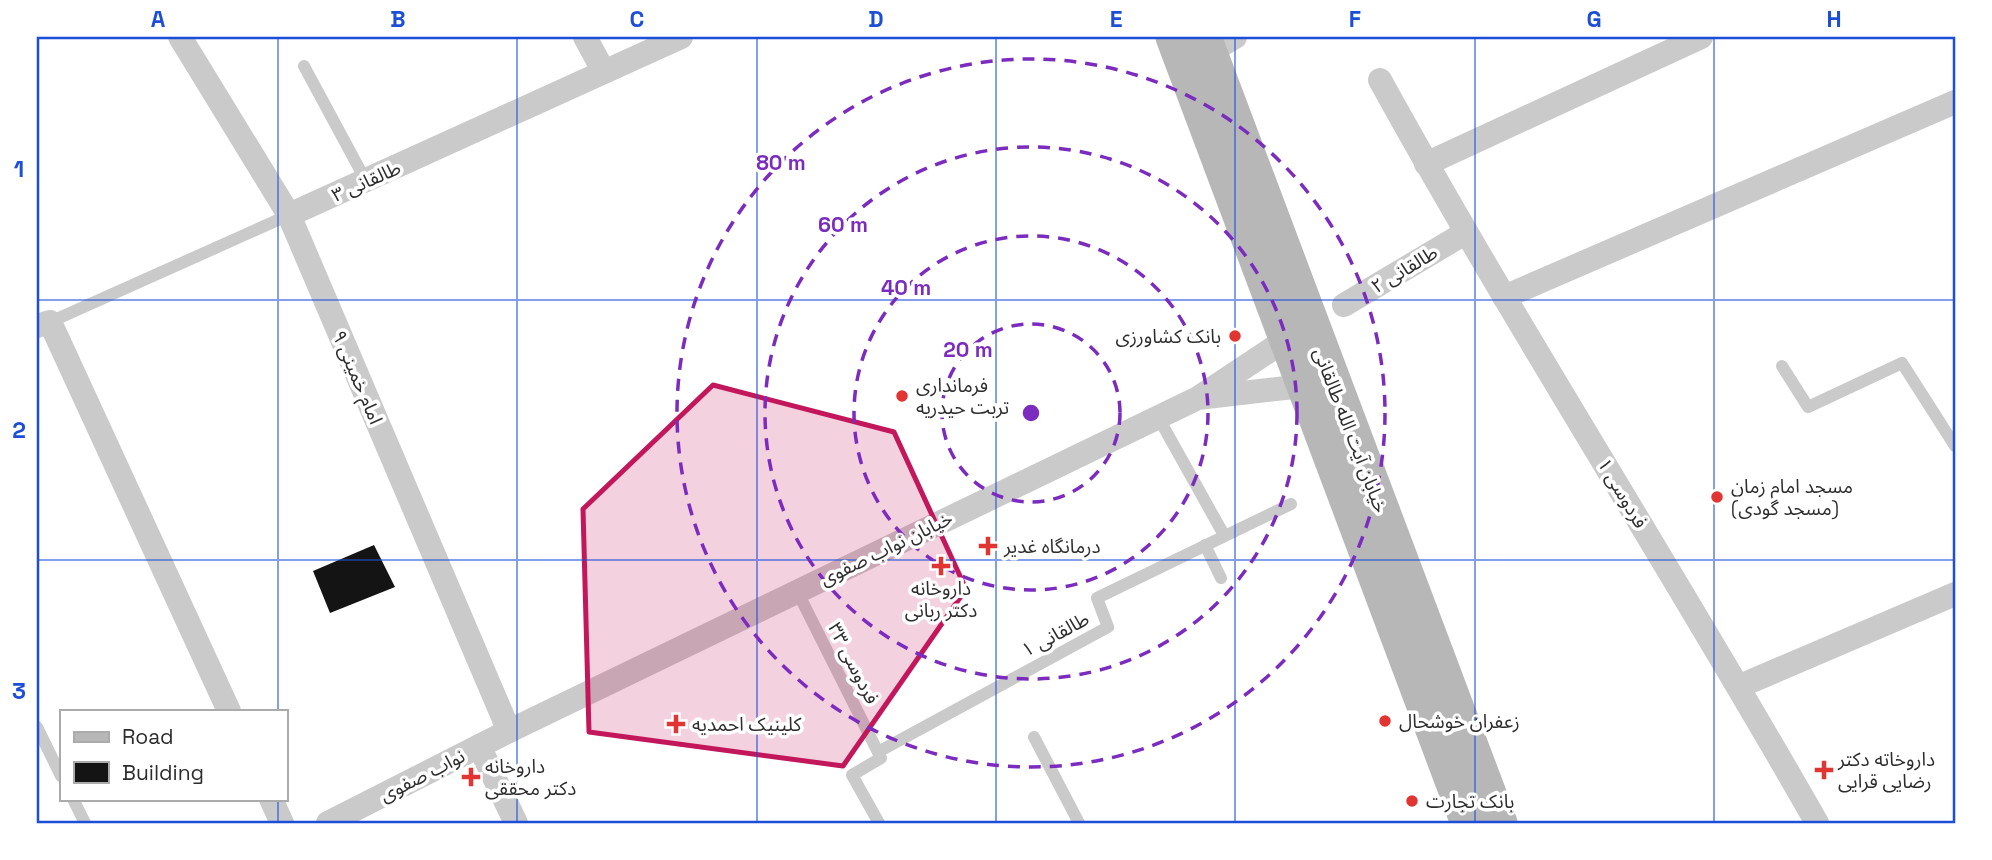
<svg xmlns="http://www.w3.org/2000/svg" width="1992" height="860" viewBox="0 0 1992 860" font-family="'Space Grotesk','Noto Sans Arabic',sans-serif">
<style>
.building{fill:#141414}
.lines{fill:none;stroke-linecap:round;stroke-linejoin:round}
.lane{stroke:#cacaca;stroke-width:12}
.street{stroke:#cacaca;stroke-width:24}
.secondary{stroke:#b7b7b7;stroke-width:35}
.marked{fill:#c2185b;fill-opacity:0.2;stroke:#c2185b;stroke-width:5;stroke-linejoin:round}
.grid{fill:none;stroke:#1d4ed8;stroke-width:2;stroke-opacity:0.55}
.ring{fill:none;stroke:#7b2cbf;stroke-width:3.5;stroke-dasharray:12 9}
.poi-dot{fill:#e03533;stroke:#fff;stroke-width:2.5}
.labels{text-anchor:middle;stroke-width:7;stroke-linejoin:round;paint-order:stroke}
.street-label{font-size:19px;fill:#2d2d2d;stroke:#fff}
.poi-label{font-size:19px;fill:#2d2d2d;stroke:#fff;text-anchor:start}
.centre{fill:#7b2cbf;stroke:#fff;stroke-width:3.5}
.ring-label{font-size:21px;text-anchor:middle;font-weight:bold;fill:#7b2cbf;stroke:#fff;stroke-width:7;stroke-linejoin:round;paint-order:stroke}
.neatline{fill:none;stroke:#1d4ed8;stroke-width:2.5}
.grid-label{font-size:23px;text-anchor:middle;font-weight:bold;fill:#1d4ed8}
</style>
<rect width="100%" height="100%" fill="#fff"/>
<path class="building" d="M374 545 395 587 330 613 313 571Z"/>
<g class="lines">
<g class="lane">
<path d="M304 66 366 181"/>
<path d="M50 322 289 215"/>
<path d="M1782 366 1808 407 1902 363 1955 446"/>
<path d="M1158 417 1224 535"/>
<path d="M1205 545 1221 578"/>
<path d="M797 591 881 758 852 775 879 823"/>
<path d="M37 727 61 776"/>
<path d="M1034 737 1079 823"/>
<path d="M878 752 1108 627 1097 598 1291 504"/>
<path d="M73 799 85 823"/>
</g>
<g class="street">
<path d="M180 37 289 215 509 731"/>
<path d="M585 37 604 72"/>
<path d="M1210 52 1235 37"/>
<path d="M1380 80C1519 332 1675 573 1817 823"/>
<path d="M1426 164 1701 37"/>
<path d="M289 215 681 37"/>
<path d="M1504 297 1955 102"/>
<path d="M1344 305 1465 233"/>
<path d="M37 326 50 322 229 711"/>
<path d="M1201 396 1299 331"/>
<path d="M1740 686 1955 594"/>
<path d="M479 746 516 823"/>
<path d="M271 799 282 823"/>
<path d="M328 823 509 731 1198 398 1303 386"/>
</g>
<g class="secondary">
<path d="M1173 37 1468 823"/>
<path d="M1204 37 1500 823"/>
</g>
</g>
<path class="marked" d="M713 385 894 432 966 589 843 766 589 732 583 509Z"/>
<path class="grid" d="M278 37V711M517 37V823M757 37V823M996 37V823M1235 37V823M1475 37V823M1714 37V823M37 300H1955M37 560H1955M278 799V823"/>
<g class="ring">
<circle cx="1031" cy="413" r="89"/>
<circle cx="1031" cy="413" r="177"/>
<circle cx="1031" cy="413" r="266"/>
<circle cx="1031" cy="413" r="354"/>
</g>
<g class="poi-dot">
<circle cx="1235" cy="336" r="7"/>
<circle cx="902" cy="396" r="7"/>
<circle cx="1717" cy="497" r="7"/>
<path d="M984.5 535.5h7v7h7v7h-7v7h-7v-7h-7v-7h7z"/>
<path d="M937.5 555.5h7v7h7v7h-7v7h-7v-7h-7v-7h7z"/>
<circle cx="1385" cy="721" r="7"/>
<path d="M672.5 713.5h7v7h7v7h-7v7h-7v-7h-7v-7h7z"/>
<path d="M1820.5 759.5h7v7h7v7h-7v7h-7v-7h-7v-7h7z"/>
<path d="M467.5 766.5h7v7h7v7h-7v7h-7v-7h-7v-7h7z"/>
<circle cx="1412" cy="801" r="7"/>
</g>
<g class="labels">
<g class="street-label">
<text transform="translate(366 181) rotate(-24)" y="7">طالقانی ۳</text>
<text transform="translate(1404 269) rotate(-31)" y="7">طالقانی ۲</text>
<text transform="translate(358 377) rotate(67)" y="7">امام خمینی ۹</text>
<text transform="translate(1351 430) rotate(69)" y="7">خیابان آیت الله طالقانی</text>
<text transform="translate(1623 493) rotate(59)" y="7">فردوسی ۱</text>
<text transform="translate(886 548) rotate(-26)" y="7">خیابان نواب صفوی</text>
<text transform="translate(1055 634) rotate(-28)" y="7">طالقانی ۱</text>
<text transform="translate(854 663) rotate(63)" y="7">فردوسی ۳۳</text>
<text transform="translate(422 775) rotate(-27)" y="7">نواب صفوی</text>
</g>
<g class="poi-label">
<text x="1221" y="343" text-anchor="end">بانک کشاورزی</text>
<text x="916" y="392">فرمانداری<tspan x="916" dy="22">تربت حیدریه</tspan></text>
<text x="1731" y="493">مسجد امام زمان<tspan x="1731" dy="22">(مسجد گودی)</tspan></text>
<text x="1004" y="553">درمانگاه غدیر</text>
<text x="941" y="595" text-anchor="middle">داروخانه<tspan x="941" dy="22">دکتر ربانی</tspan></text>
<text x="1399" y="728">زعفران خوشحال</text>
<text x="692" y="731">کلینیک احمدیه</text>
<text x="1838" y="766">داروخاته دکتر<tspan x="1838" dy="22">رضایی قرایی</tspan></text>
<text x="485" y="773">داروخانه<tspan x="485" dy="22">دکتر محققی</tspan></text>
<text x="1426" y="808">بانک تجارت</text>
</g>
</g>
<circle cx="1031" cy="413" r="10" class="centre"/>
<g class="ring-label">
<text x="781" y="170">80 m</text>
<text x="843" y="232">60 m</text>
<text x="906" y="295">40 m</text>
<text x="968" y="357">20 m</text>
</g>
<rect width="1992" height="860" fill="none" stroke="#ffffff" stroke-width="77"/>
<rect x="60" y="710" width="228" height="91" fill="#ffffff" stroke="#ababab" stroke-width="2"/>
<rect x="74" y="732" width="35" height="10" fill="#b7b7b7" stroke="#ababab" stroke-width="2"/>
<text x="122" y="744" font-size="21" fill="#2d2d2d">Road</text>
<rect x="74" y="762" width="35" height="21" fill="#141414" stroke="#ababab" stroke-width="2"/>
<text x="122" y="780" font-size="21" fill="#2d2d2d">Building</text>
<rect x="38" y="38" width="1916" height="784" class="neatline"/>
<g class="grid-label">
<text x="158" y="27">A</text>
<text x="398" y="27">B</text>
<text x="637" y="27">C</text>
<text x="876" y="27">D</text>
<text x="1116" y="27">E</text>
<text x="1355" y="27">F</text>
<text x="1594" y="27">G</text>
<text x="1834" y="27">H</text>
<text x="19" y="177">1</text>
<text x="19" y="438">2</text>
<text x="19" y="699">3</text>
</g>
</svg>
